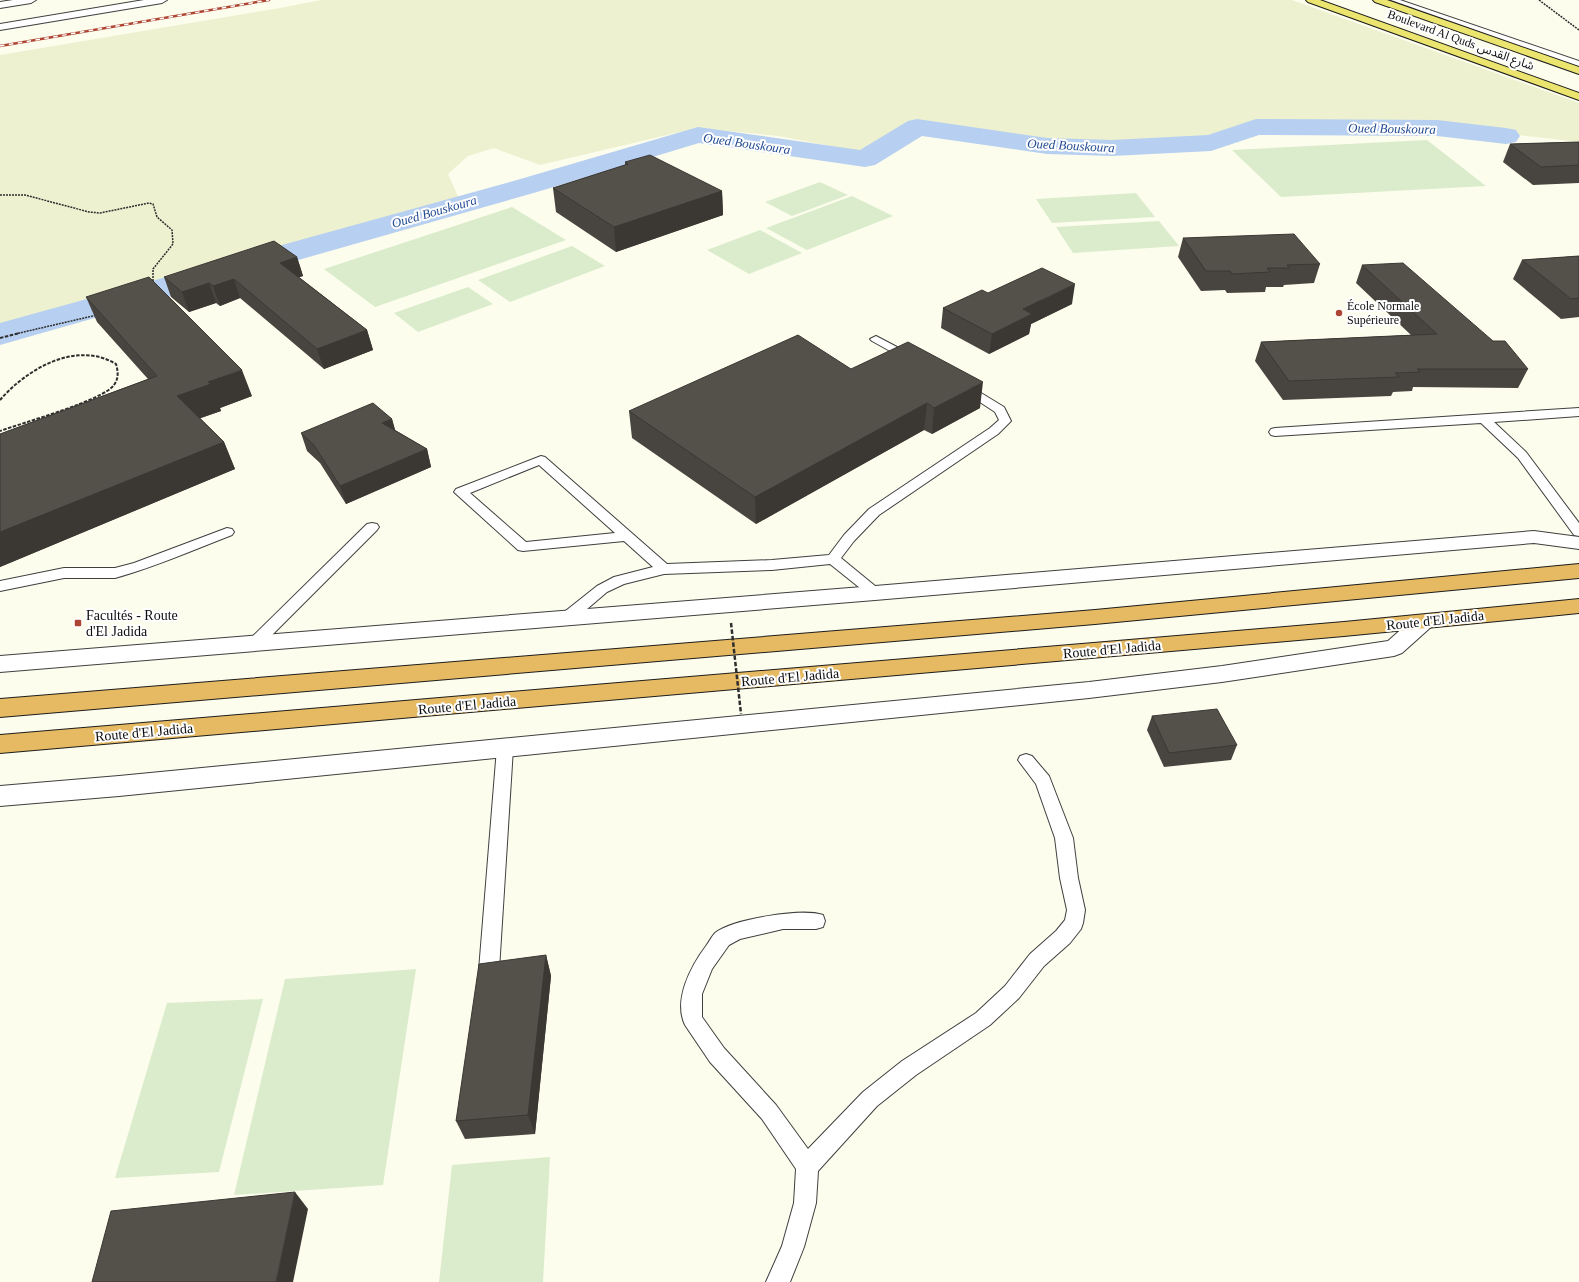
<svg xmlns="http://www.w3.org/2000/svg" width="1579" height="1282" viewBox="0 0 1579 1282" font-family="'Times New Roman','Noto Sans Arabic',serif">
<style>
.farmland{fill:#edf1d0}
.pitch{fill:#daeccb}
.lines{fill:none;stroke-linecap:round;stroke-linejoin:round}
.river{fill:#b7cff0;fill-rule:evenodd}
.lane-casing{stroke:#3f3f3f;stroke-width:2}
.street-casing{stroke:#3f3f3f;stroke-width:2}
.primary-casing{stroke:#1d1d1d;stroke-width:2}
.highway-casing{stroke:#1d1d1d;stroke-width:2}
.path-far1{stroke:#2e2e2e;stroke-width:1.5;stroke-dasharray:2 1;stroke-linecap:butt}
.path{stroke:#2e2e2e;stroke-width:2;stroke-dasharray:3.5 1.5;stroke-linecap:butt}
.lane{fill:#fff;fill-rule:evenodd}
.street{fill:#fff;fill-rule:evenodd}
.primary{fill:#ebe570;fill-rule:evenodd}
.highway{fill:#e6b963;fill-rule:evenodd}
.rail-casing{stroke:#ae4532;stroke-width:2.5}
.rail{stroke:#fff;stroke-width:1.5;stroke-dasharray:4.5;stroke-linecap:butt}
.path-bridge{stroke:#2e2e2e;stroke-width:2.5;stroke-dasharray:4.5 2;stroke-linecap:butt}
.wall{fill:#484540}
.shaded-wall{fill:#3b3834}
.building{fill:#54504a;stroke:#3b3834}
.poi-dot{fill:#ae4532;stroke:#fff;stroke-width:1.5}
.labels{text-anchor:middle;stroke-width:4;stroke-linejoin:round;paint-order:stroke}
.far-street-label{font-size:12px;fill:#0c0c0c;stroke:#fff}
.far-poi-label{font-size:12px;fill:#0c0c0c;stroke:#fff;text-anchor:start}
.far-water-label{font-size:13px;font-style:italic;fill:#224b91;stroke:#fff}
.poi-label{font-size:14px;fill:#0c0c0c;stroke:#fff;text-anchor:start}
.street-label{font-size:14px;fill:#0c0c0c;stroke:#fff}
</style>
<rect width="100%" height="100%" fill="#fdfded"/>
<path class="farmland" d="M321 0H1292L1579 103V142L1440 126 1253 125 1202 140 1126 145 1034 140 907 123 868 153 778 136 697 128 540 165 494 148 468 156 448 174 460 201 259 260 0 326V55L280 8Z"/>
<g class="pitch">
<path d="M1427 140 1486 186 1281 197 1232 150Z"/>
<path d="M820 182 848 195 792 216 765 202Z"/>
<path d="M1136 193 1155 217 1052 223 1036 199Z"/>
<path d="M852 196 893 216 807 250 766 228Z"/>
<path d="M512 207 566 240 375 307 324 269Z"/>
<path d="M1159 221 1179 246 1073 253 1056 227Z"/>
<path d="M760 230 802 253 749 274 707 250Z"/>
<path d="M572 246 605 266 510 302 478 280Z"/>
<path d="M468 287 493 304 418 332 394 313Z"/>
<path d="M416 969 383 1185 234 1195 285 979Z"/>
<path d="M263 999 219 1172 115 1178 167 1003Z"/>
<path d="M550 1157 543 1282H439L452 1165Z"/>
</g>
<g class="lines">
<path class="river" d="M917 119 1047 138 1112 140 1208 135 1256 119 1437 120 1506 128 1516 130 1520 136 1516 142 1506 144 1437 136 1259 135 1211 151 1112 156 1047 154 922 136 875 165 865 167 699 143 537 192 0 345V323L517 180 698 127 860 150 908 121Z"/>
<g class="lane-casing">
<g id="lane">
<path d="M1391 0H1400L1579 61V66Z"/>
<path d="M876 336 916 357 918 359 916 361H908L872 341 870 339Z"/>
<path d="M964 383 968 385 1004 407 1011 421 998 434 879 515 854 541 841 558 880 590 882 593 880 596 875 598 870 596 830 564 772 570 664 574 624 584 607 592 573 621 568 622 563 621 561 617 563 613 597 586 614 577 653 567 624 541 523 551 518 550 454 492 456 489 541 456 545 457 667 564 772 560 829 555 844 535 869 509 990 428 999 420 995 412 960 389 958 387 960 385ZM539 465 615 533 526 542 470 493Z"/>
<path d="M1579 408V416L1494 422 1526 452 1579 523V536L1574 535 1518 458 1481 423 1275 436 1271 435 1269 432 1271 429 1275 428Z"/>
<path d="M372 523 377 524 379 527 377 530 261 646 256 647 251 646 248 642 251 638 367 524Z"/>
<path d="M227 528 232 529 234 532 232 535C193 550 155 567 115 578H64L0 591V581L64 568H115L134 563Z"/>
<path d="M505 742 511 744 513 748 499 970 496 976 489 979 482 976 479 970 497 748 499 744Z"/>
<path d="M1026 754 1032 756 1049 776 1073 838 1078 878 1085 910 1083 923 1081 929 1070 943 1044 966 1019 998 990 1025 916 1075 877 1106 818 1171 816 1203 804 1247 790 1282H766L782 1246 794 1203 796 1169 762 1119 710 1062 685 1025C673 1000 691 966 706 946 709 942 712 936 715 933 732 919 802 908 823 915L825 921 823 927 816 929H783L740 939 729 945 712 969 702 994V1017L724 1048 776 1105 808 1149 863 1092 902 1061 976 1013 1005 986 1030 954 1056 931 1065 920 1067 910 1060 878 1055 838 1036 784 1018 760 1020 756Z"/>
</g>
</g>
<g class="street-casing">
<g id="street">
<path d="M13 0H36L31 3 0 8V2Z"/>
<path d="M144 0H167L162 3 0 30V24Z"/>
<path d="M1534 531 1579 537V549L1534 543 875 600 0 672V656L875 586Z"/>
<path d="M1423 615 1431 617 1434 622 1431 627 1402 653 1394 656 1222 682 1089 698 119 796 0 806V786L119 776 1089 682 1222 666 1388 641 1415 617Z"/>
</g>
</g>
<g class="primary-casing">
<g id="primary">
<path d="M1306 0H1320L1579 93V100L1308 2Z"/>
<path d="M1373 0H1387L1579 67V74L1375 2Z"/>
</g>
</g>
<g class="highway-casing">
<g id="highway">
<path d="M1579 564V578L1095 624 0 717V699L1095 610Z"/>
<path d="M1579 599V613L1344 636 0 753V735L1344 622Z"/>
</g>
</g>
<g class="path-far1">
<path d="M1539 0 1579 30"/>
<path d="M0 195H25L89 212 100 213 149 203 153 204 157 217 172 230 173 244 153 269V283"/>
<path d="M15 334 97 315"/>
</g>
<g class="path">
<path d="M0 338 20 333"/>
<path d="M0 400C27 369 76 340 116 364 118 371 119 378 114 385 104 400 22 423 0 431"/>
</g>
<use href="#lane" class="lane"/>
<use href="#street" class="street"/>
<use href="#primary" class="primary"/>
<use href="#highway" class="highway"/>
<g class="rail-casing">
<path id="rail" d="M0 46 269 0"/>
</g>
<use href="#rail" class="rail"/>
<path class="path-bridge" d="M731 623 741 714"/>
</g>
<g class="wall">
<path d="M1579 142V183L1533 185 1503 162 1510 144Z"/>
<path d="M625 162 722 191 723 215 616 252 556 212 553 188 625 165Z"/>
<path d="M1183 238 1320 264 1314 283 1284 285 1283 287H1266L1265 292 1227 293 1225 290 1201 291 1178 257Z"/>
<path d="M1579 256V317L1561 319 1513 279 1522 260Z"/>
<path d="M297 257 303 276 299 277 367 330 373 350 324 369 240 298 220 306 216 303 189 312 171 297 164 277Z"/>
<path d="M1362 265 1493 341 1528 369 1518 388 1413 387 1412 391 1393 392 1391 396 1283 400 1255 361 1261 342 1411 335 1356 283Z"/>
<path d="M988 293 1072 304 1031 324 1029 334 989 354 941 328 943 308Z"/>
<path d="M86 297 252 396 220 408 221 411 200 418 224 442 235 469 0 567V434L148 379 97 322Z"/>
<path d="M851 369 980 408 932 434 924 430 756 524 632 438 629 411Z"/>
<path d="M392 419 395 430 427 449 431 467 346 504 320 463 307 451 301 433Z"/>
<path d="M1152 716 1237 745 1231 760 1164 767 1147 730Z"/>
<path d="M546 955 551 976 535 1134 465 1139 456 1121Z"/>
</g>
<g class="shaded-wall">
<path d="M722 191 723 215 616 252 614 227Z"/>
<path d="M297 257 303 276 286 282 280 263Z"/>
<path d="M234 279 240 298 220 306 213 286Z"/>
<path d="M209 283 216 303 189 312 182 292Z"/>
<path d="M1075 284 1072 304 1031 324 1029 334 989 354 992 334 1023 309Z"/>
<path d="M367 330 373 350 324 369 317 349Z"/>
<path d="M242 370 252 396 220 408 221 411 187 423 177 396 208 382Z"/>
<path d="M983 382 980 408 932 434 934 408Z"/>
<path d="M927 403 924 430 756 524 755 497Z"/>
<path d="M392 419 397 437 382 423Z"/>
<path d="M224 442 235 469 0 567V532Z"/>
<path d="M427 449 431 467 346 504 340 486Z"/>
<path d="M546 955 551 976 535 1134 528 1115Z"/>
<path d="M295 1192 308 1209 293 1282H276Z"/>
</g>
<g class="building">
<path d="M1579 142V165L1541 167 1510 144Z"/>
<path d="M650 155 722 191 614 227 553 188 628 164 625 162Z"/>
<path d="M1294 234 1320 264 1287 265 1289 268H1267L1270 272 1232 274 1230 271H1206L1183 238Z"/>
<path d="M274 241 297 257 280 263 367 330 317 349 234 279 213 286 209 283 182 292 164 277Z"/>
<path d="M1579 256V298L1571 299 1522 260Z"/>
<path d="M1403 263 1493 341H1505L1528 369H1417L1420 372 1395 373 1399 377 1289 381 1261 342 1437 334 1362 265Z"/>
<path d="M1042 268 1075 284 1023 309 1032 314 992 334 943 308 982 290 988 293Z"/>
<path d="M149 277 242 370 208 382 211 384 177 396 224 442 0 532V434L157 376 86 297Z"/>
<path d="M798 335 851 369 908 342 983 382 934 408 927 403 755 497 629 411Z"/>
<path d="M373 403 392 419 382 423 427 449 340 486 314 445 301 433Z"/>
<path d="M1217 709 1237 745 1169 753 1152 716Z"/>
<path d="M546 955 528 1115 456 1121 479 964Z"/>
<path d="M295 1192 276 1282H92L111 1211Z"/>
</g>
<g class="poi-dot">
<circle cx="1339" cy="313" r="4"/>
<rect x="74" y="619" width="8" height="8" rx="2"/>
</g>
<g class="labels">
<g class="far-street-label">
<text transform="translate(1461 40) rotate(20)" y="4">Boulevard Al Quds شارع القدس</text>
</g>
<g class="far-poi-label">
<text x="1347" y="310">École Normale<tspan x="1347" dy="14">Supérieure</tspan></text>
</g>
<g class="far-water-label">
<text transform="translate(1392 128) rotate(1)" y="5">Oued Bouskoura</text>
<text transform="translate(747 143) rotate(8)" y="5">Oued Bouskoura</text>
<text transform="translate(1071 145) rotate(3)" y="5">Oued Bouskoura</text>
<text transform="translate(434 211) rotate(-16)" y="5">Oued Bouskoura</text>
</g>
<g class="poi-label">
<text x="86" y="620">Facultés - Route<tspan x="86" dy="16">d'El Jadida</tspan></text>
</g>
<g class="street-label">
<text transform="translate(1435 620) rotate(-6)" y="5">Route d'El Jadida</text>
<text transform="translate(1112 649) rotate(-5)" y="5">Route d'El Jadida</text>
<text transform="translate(790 677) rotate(-5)" y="5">Route d'El Jadida</text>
<text transform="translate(467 705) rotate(-5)" y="5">Route d'El Jadida</text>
<text transform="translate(144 732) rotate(-5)" y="5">Route d'El Jadida</text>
</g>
</g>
</svg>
